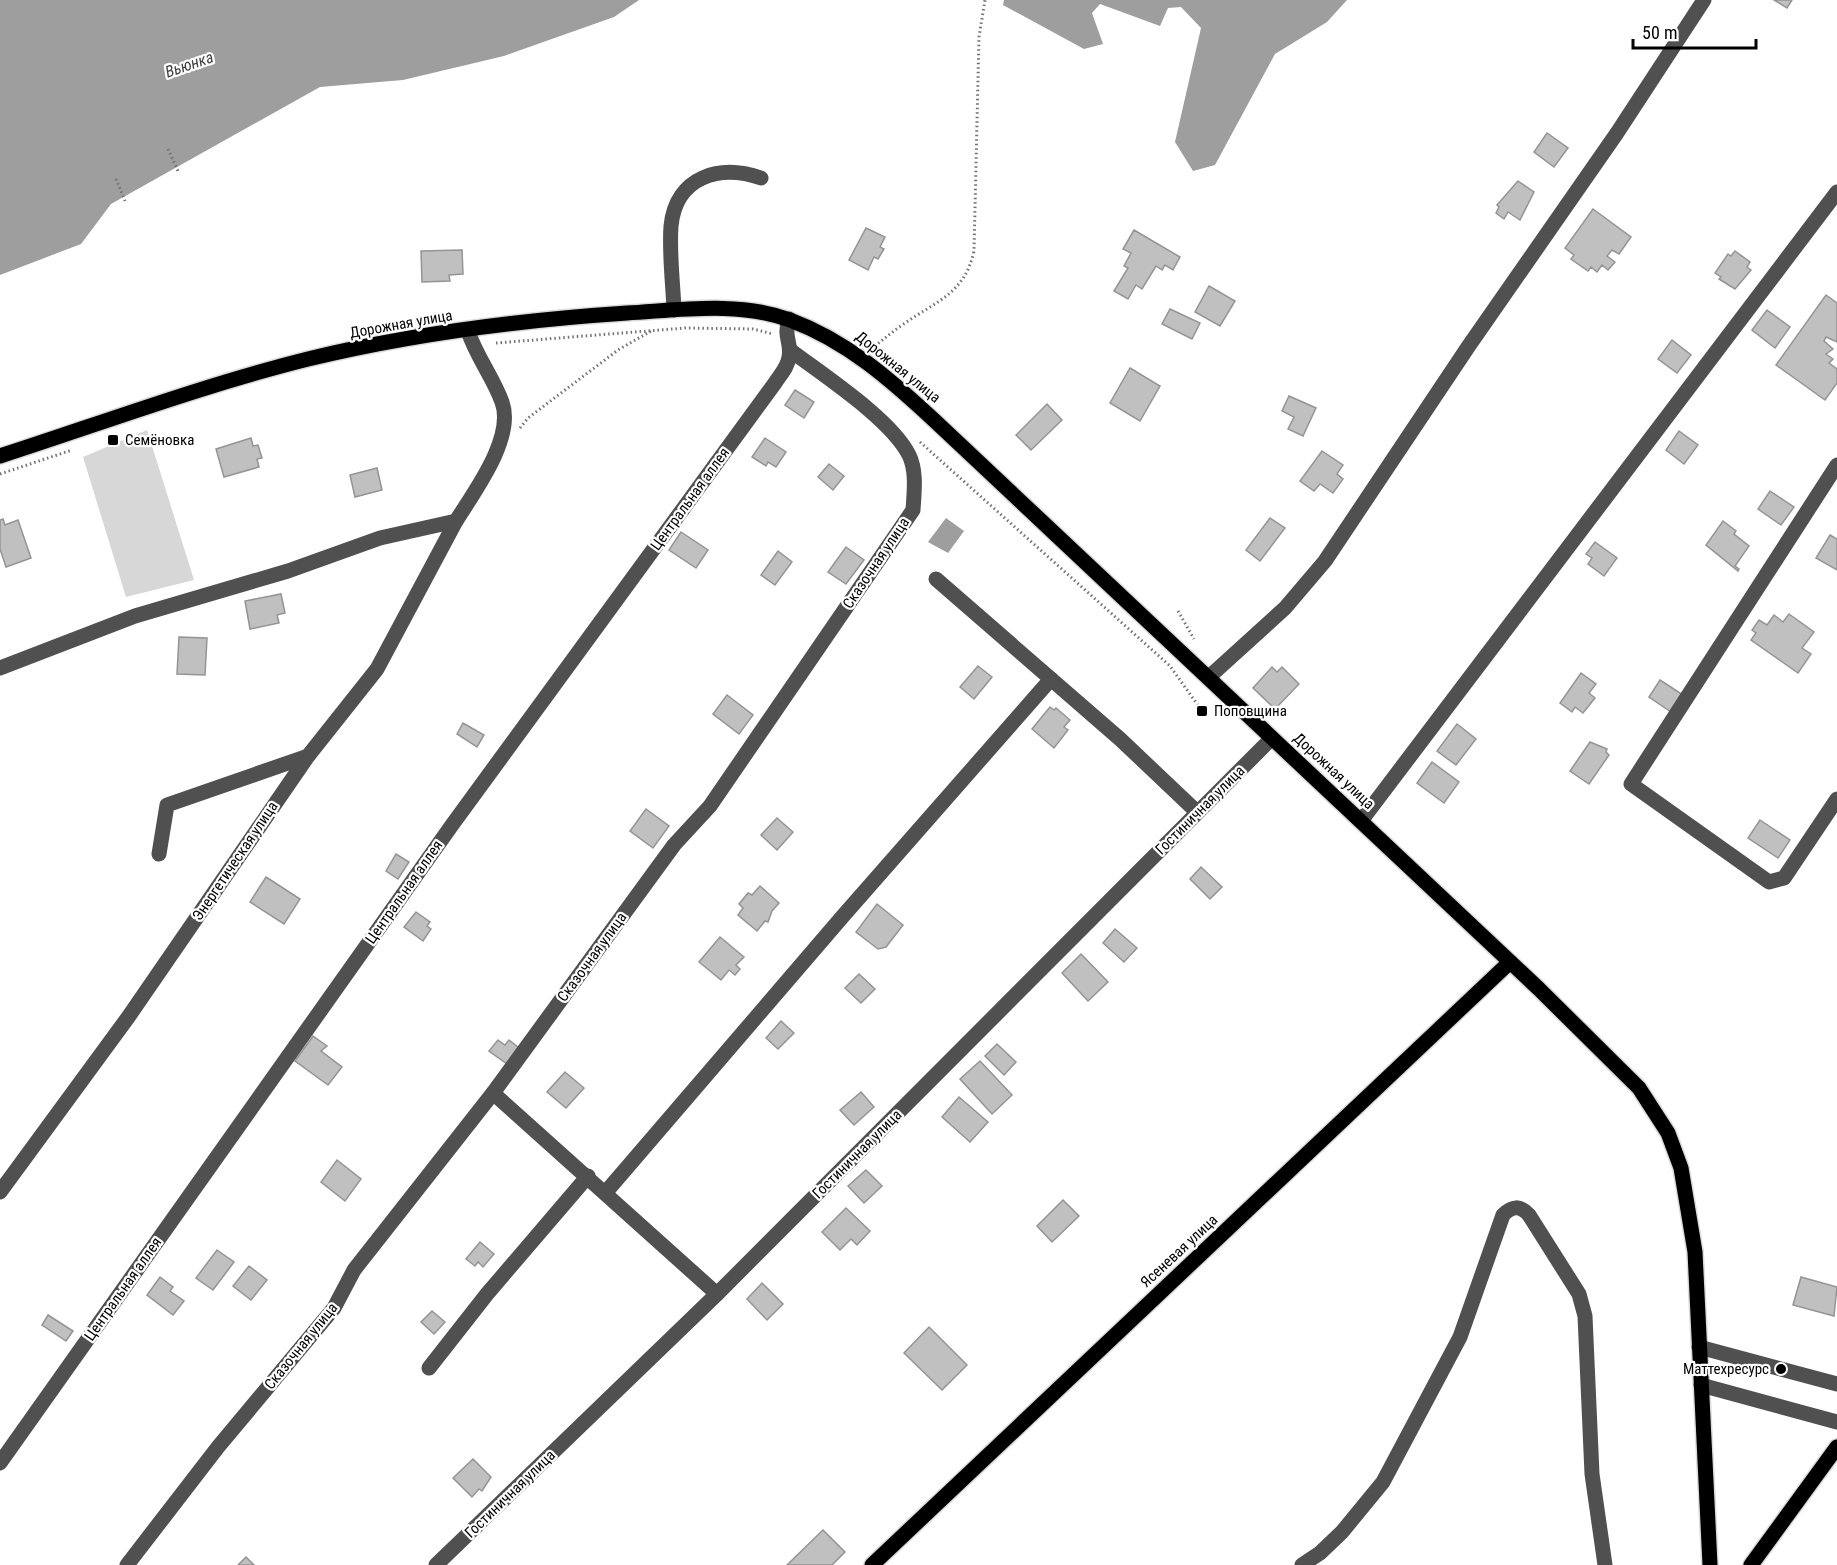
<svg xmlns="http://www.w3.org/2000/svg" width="1837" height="1565" viewBox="0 0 1837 1565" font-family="'Roboto Condensed',sans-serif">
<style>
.green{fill:#d7d7d7}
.water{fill:#9e9e9e}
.building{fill:#c0c0c0;stroke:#949494;stroke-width:1.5}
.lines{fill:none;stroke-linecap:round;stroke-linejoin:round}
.major-casing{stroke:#dbdbdb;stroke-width:18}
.path{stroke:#727272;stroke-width:3;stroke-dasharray:1.5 3;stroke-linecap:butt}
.minor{stroke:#505050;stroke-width:15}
.major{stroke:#000;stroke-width:15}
.poi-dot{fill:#000;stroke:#fff;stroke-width:2}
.labels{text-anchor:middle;stroke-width:4.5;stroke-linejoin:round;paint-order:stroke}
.street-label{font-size:15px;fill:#000;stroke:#fff}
.poi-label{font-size:15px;fill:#000;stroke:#fff;text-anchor:start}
.water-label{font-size:16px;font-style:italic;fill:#3f3f3f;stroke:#fff}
</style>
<rect width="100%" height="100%" fill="#fff"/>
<path class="green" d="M147 430 194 580 126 597 83 457Z"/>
<g class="water">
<path d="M0 0H639L614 17 504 56 403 80 320 87 111 204 81 244 0 275Z"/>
<path d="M1004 0H1347L1327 22 1275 54 1215 165 1193 171 1175 142 1201 28 1181 7 1168 8 1160 26 1100 4 1092 13 1103 44 1084 49 1003 5Z"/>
<path d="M946 518 964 531 948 553 928 542Z"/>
</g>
<g class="building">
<path d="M1774 0H1792L1787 8Z"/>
<path d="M1547 133 1568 148 1554 167 1534 152Z"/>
<path d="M1518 181 1534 192 1520 220 1508 212 1504 219 1496 213 1499 207 1497 205Z"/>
<path d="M1593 209 1631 237 1619 254 1612 250 1607 256 1615 262 1608 270 1602 265 1597 272 1591 267 1588 271 1571 259 1574 255 1565 248Z"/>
<path d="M866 228 885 237 880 247 884 249 878 259 874 257 868 270 849 260Z"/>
<path d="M1134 230 1180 257 1173 270 1165 265 1162 270 1156 266 1142 289 1136 285 1128 299 1114 291 1128 268 1124 266 1131 253 1123 249Z"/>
<path d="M462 250 463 274 449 275 450 281 422 282 421 251Z"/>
<path d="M1735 251 1750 262 1747 267 1751 270 1735 289 1719 279 1721 277 1715 273 1728 254 1731 256Z"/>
<path d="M1209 286 1235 301 1220 326 1195 312Z"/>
<path d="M1826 295 1837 303V342L1826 337 1824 341 1833 349 1826 354 1833 359 1829 363 1837 369V383L1825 400 1776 365Z"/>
<path d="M1170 309 1200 323 1192 339 1162 324Z"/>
<path d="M1767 310 1790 327 1775 348 1752 330Z"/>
<path d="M1672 340 1691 355 1677 373 1658 359Z"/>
<path d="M1130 368 1160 386 1140 421 1110 403Z"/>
<path d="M795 390 814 402 804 418 785 405Z"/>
<path d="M1289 396 1316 408 1303 436 1288 429 1294 417 1282 411Z"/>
<path d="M1047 404 1062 420 1031 450 1016 435Z"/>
<path d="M1679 431 1698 445 1684 464 1666 450Z"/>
<path d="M251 438 253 446 258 445 262 458 257 459 259 467 224 477 216 449Z"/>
<path d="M765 438 786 452 776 467 768 462 766 466 752 457Z"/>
<path d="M1322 451 1343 465 1337 474 1343 479 1333 493 1320 484 1314 491 1300 481Z"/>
<path d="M829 464 844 476 833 490 818 477Z"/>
<path d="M377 468 382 490 355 497 350 475Z"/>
<path d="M1770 491 1794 507 1781 525 1758 509Z"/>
<path d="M1270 518 1285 528 1260 561 1246 550Z"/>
<path d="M3 519 5 525 18 520 31 558 6 567 0 549V520Z"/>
<path d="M1723 521 1736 531 1734 534 1749 546 1735 566 1739 569 1738 571 1706 545Z"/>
<path d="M681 532 708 550 696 568 669 550Z"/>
<path d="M1830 535 1837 539V570L1816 558Z"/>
<path d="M1595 542 1617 558 1604 576 1588 564 1592 558 1586 554Z"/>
<path d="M846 547 864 560 846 584 828 572Z"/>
<path d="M778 551 792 562 775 585 761 575Z"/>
<path d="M281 594 285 613 277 615 279 623 250 629 245 601Z"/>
<path d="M1789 614 1814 632 1802 648 1811 654 1798 673 1751 640 1756 633 1752 630 1759 620 1767 625 1774 615 1783 622Z"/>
<path d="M179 637 207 638 205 675 177 674Z"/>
<path d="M978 666 992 677 974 699 960 687Z"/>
<path d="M1272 667 1277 672 1282 667 1299 684 1275 709 1253 688Z"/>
<path d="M1581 673 1596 684 1589 693 1595 698 1583 713 1575 707 1572 712 1560 703Z"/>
<path d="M1660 680 1683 695 1671 712 1649 697Z"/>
<path d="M727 695 753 715 739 734 713 714Z"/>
<path d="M1050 707 1054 710 1056 708 1070 720 1064 727 1068 730 1054 748 1032 729Z"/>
<path d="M463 723 484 735 477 747 457 734Z"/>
<path d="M1457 724 1476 739 1456 765 1437 751Z"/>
<path d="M1590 742 1607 749 1606 752 1609 755 1589 784 1570 771Z"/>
<path d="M1432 762 1459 782 1444 803 1417 783Z"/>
<path d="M646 809 669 826 653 848 630 831Z"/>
<path d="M777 818 793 832 777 850 761 835Z"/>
<path d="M1760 820 1790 840 1778 858 1748 838Z"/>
<path d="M396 854 409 862 398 879 386 871Z"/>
<path d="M1201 867 1222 887 1210 899 1190 879Z"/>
<path d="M266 877 300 899 284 924 250 902Z"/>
<path d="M760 886 779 903 772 911 768 922 765 921 757 931 738 915 743 908 739 904 748 893 752 895Z"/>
<path d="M877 904 903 925 886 947 878 949 856 932Z"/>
<path d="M416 912 430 922 427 926 431 929 423 941 404 927Z"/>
<path d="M1115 929 1137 948 1124 962 1103 943Z"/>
<path d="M720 937 744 957 736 965 740 969 735 975 729 970 721 980 699 962Z"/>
<path d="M1081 954 1108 982 1088 1001 1062 973Z"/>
<path d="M859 974 875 989 861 1003 845 988Z"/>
<path d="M781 1021 794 1033 778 1049 766 1038Z"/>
<path d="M313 1036 327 1046 321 1051 342 1067 328 1085 295 1061Z"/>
<path d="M498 1040 505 1045 509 1040 519 1048 507 1064 489 1051Z"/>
<path d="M997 1044 1016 1062 1004 1075 985 1056Z"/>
<path d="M980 1061 1012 1095 992 1114 960 1079Z"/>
<path d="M565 1072 584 1088 566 1108 547 1092Z"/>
<path d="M861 1092 874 1107 854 1125 840 1110Z"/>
<path d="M959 1097 988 1122 970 1142 942 1117Z"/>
<path d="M337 1160 361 1179 345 1201 321 1182Z"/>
<path d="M866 1170 882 1186 864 1203 848 1186Z"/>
<path d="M1063 1200 1079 1216 1052 1242 1037 1226Z"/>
<path d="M846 1208 870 1231 857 1245 851 1239 840 1250 822 1232Z"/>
<path d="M480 1242 494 1254 483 1267 478 1262 475 1266 466 1259Z"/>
<path d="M217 1250 234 1262 213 1290 196 1278Z"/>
<path d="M249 1266 267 1280 251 1300 233 1286Z"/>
<path d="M160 1277 173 1287 170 1291 184 1301 173 1315 147 1295Z"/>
<path d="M1801 1277 1837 1287 1834 1316 1793 1305Z"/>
<path d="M762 1283 783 1304 767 1320 747 1299Z"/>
<path d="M432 1311 445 1322 434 1334 421 1322Z"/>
<path d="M48 1315 73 1331 66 1341 42 1325Z"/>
<path d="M929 1327 967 1365 942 1390 904 1353Z"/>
<path d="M473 1459 491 1477 482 1491 479 1489 472 1497 453 1478Z"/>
<path d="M823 1530 845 1552 832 1565H787Z"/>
<path d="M246 1557 254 1565H238Z"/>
</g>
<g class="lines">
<g class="major-casing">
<g id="major">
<path d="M0 456C102 423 204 385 308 359 411 334 521 320 627 313 680 310 739 301 790 320 847 341 891 380 935 421L1539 989 1639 1088 1668 1133 1681 1168 1695 1252 1710 1565"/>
<path d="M872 1565 1510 962"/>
<path d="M1751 1565 1837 1447"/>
</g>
</g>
<g class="path">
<path d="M168 149 178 171"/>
<path d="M116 179 125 201"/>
<path d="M496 343 685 328 753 329 773 334"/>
<path d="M871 349C883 340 893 331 905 323 937 301 965 293 974 251L979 37 985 0"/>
<path d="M520 428 528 418 618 350 651 331"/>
<path d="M920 442 1170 666 1202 711"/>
<path d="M0 474 72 450"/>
<path d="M1178 611 1194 639"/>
</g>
<g class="minor">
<path d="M674 310C673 283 669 253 671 226 676 176 720 164 761 178"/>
<path d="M1837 465 1631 784 1769 882 1784 878 1837 799"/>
<path d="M936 579 1120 739 1197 812"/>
<path d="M0 668 135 616 288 571 380 538 456 521C474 492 515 438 502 402 493 377 476 356 468 331"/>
<path d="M1209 677 1285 608 1325 561 1468 347 1617 133 1704 0"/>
<path d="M1361 821 1837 192"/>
<path d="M159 854 167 805 308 756"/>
<path d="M493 1093 717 1294"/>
<path d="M0 1192 129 1016 308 756 377 669 456 521"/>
<path d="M606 1192 843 916 1051 679"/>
<path d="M1699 1347 1837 1384"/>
<path d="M429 1368 487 1294 588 1176"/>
<path d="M1701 1385 1837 1422"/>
<path d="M0 1463 452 825 775 383C780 375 788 367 789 357 792 342 783 338 789 319"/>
<path d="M127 1565 218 1447 334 1308 354 1270 493 1093 674 845 710 806 913 510C914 493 917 471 909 455 891 419 823 375 790 350"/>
<path d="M436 1565 717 1294 1272 738"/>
<path d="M1302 1565 1320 1553 1342 1532 1383 1482 1460 1337 1503 1215C1512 1206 1520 1205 1529 1215L1579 1294 1585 1316 1592 1474 1605 1565"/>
</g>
<use href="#major" class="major"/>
</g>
<g class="poi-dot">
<rect x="107" y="434" width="12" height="12" rx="3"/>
<rect x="1196" y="705" width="12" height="12" rx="3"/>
<circle cx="1781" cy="1369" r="6"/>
</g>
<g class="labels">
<g class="street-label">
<text transform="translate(401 324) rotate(-10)" y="5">Дорожная улица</text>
<text transform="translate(898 367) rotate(39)" y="5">Дорожная улица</text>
<text transform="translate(690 499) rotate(-54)" y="5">Центральная аллея</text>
<text transform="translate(876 563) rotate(-56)" y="5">Сказочная улица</text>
<text transform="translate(1334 771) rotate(43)" y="5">Дорожная улица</text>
<text transform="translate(1200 810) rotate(-45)" y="5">Гостиничная улица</text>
<text transform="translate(235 861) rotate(-56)" y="5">Энергетическая улица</text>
<text transform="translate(404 892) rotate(-55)" y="5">Центральная аллея</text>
<text transform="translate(592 957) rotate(-54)" y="5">Сказочная улица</text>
<text transform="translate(857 1154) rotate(-45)" y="5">Гостиничная улица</text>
<text transform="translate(1179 1251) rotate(-43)" y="5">Ясеневая улица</text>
<text transform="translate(123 1289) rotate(-55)" y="5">Центральная аллея</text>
<text transform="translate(301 1346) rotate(-51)" y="5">Сказочная улица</text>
<text transform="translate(510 1494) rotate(-44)" y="5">Гостиничная улица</text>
</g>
<g class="poi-label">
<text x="125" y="445">Семёновка</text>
<text x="1214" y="716">Поповщина</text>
<text x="1769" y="1374" text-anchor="end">Маттехресурс</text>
</g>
<g class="water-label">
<text transform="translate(189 64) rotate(-19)" y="6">Вьюнка</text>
</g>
</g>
<path d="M1633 39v9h123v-9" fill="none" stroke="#000000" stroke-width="3"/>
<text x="1642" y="39" font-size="18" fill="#000000" stroke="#ffffff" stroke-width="4.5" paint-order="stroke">50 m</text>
</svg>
